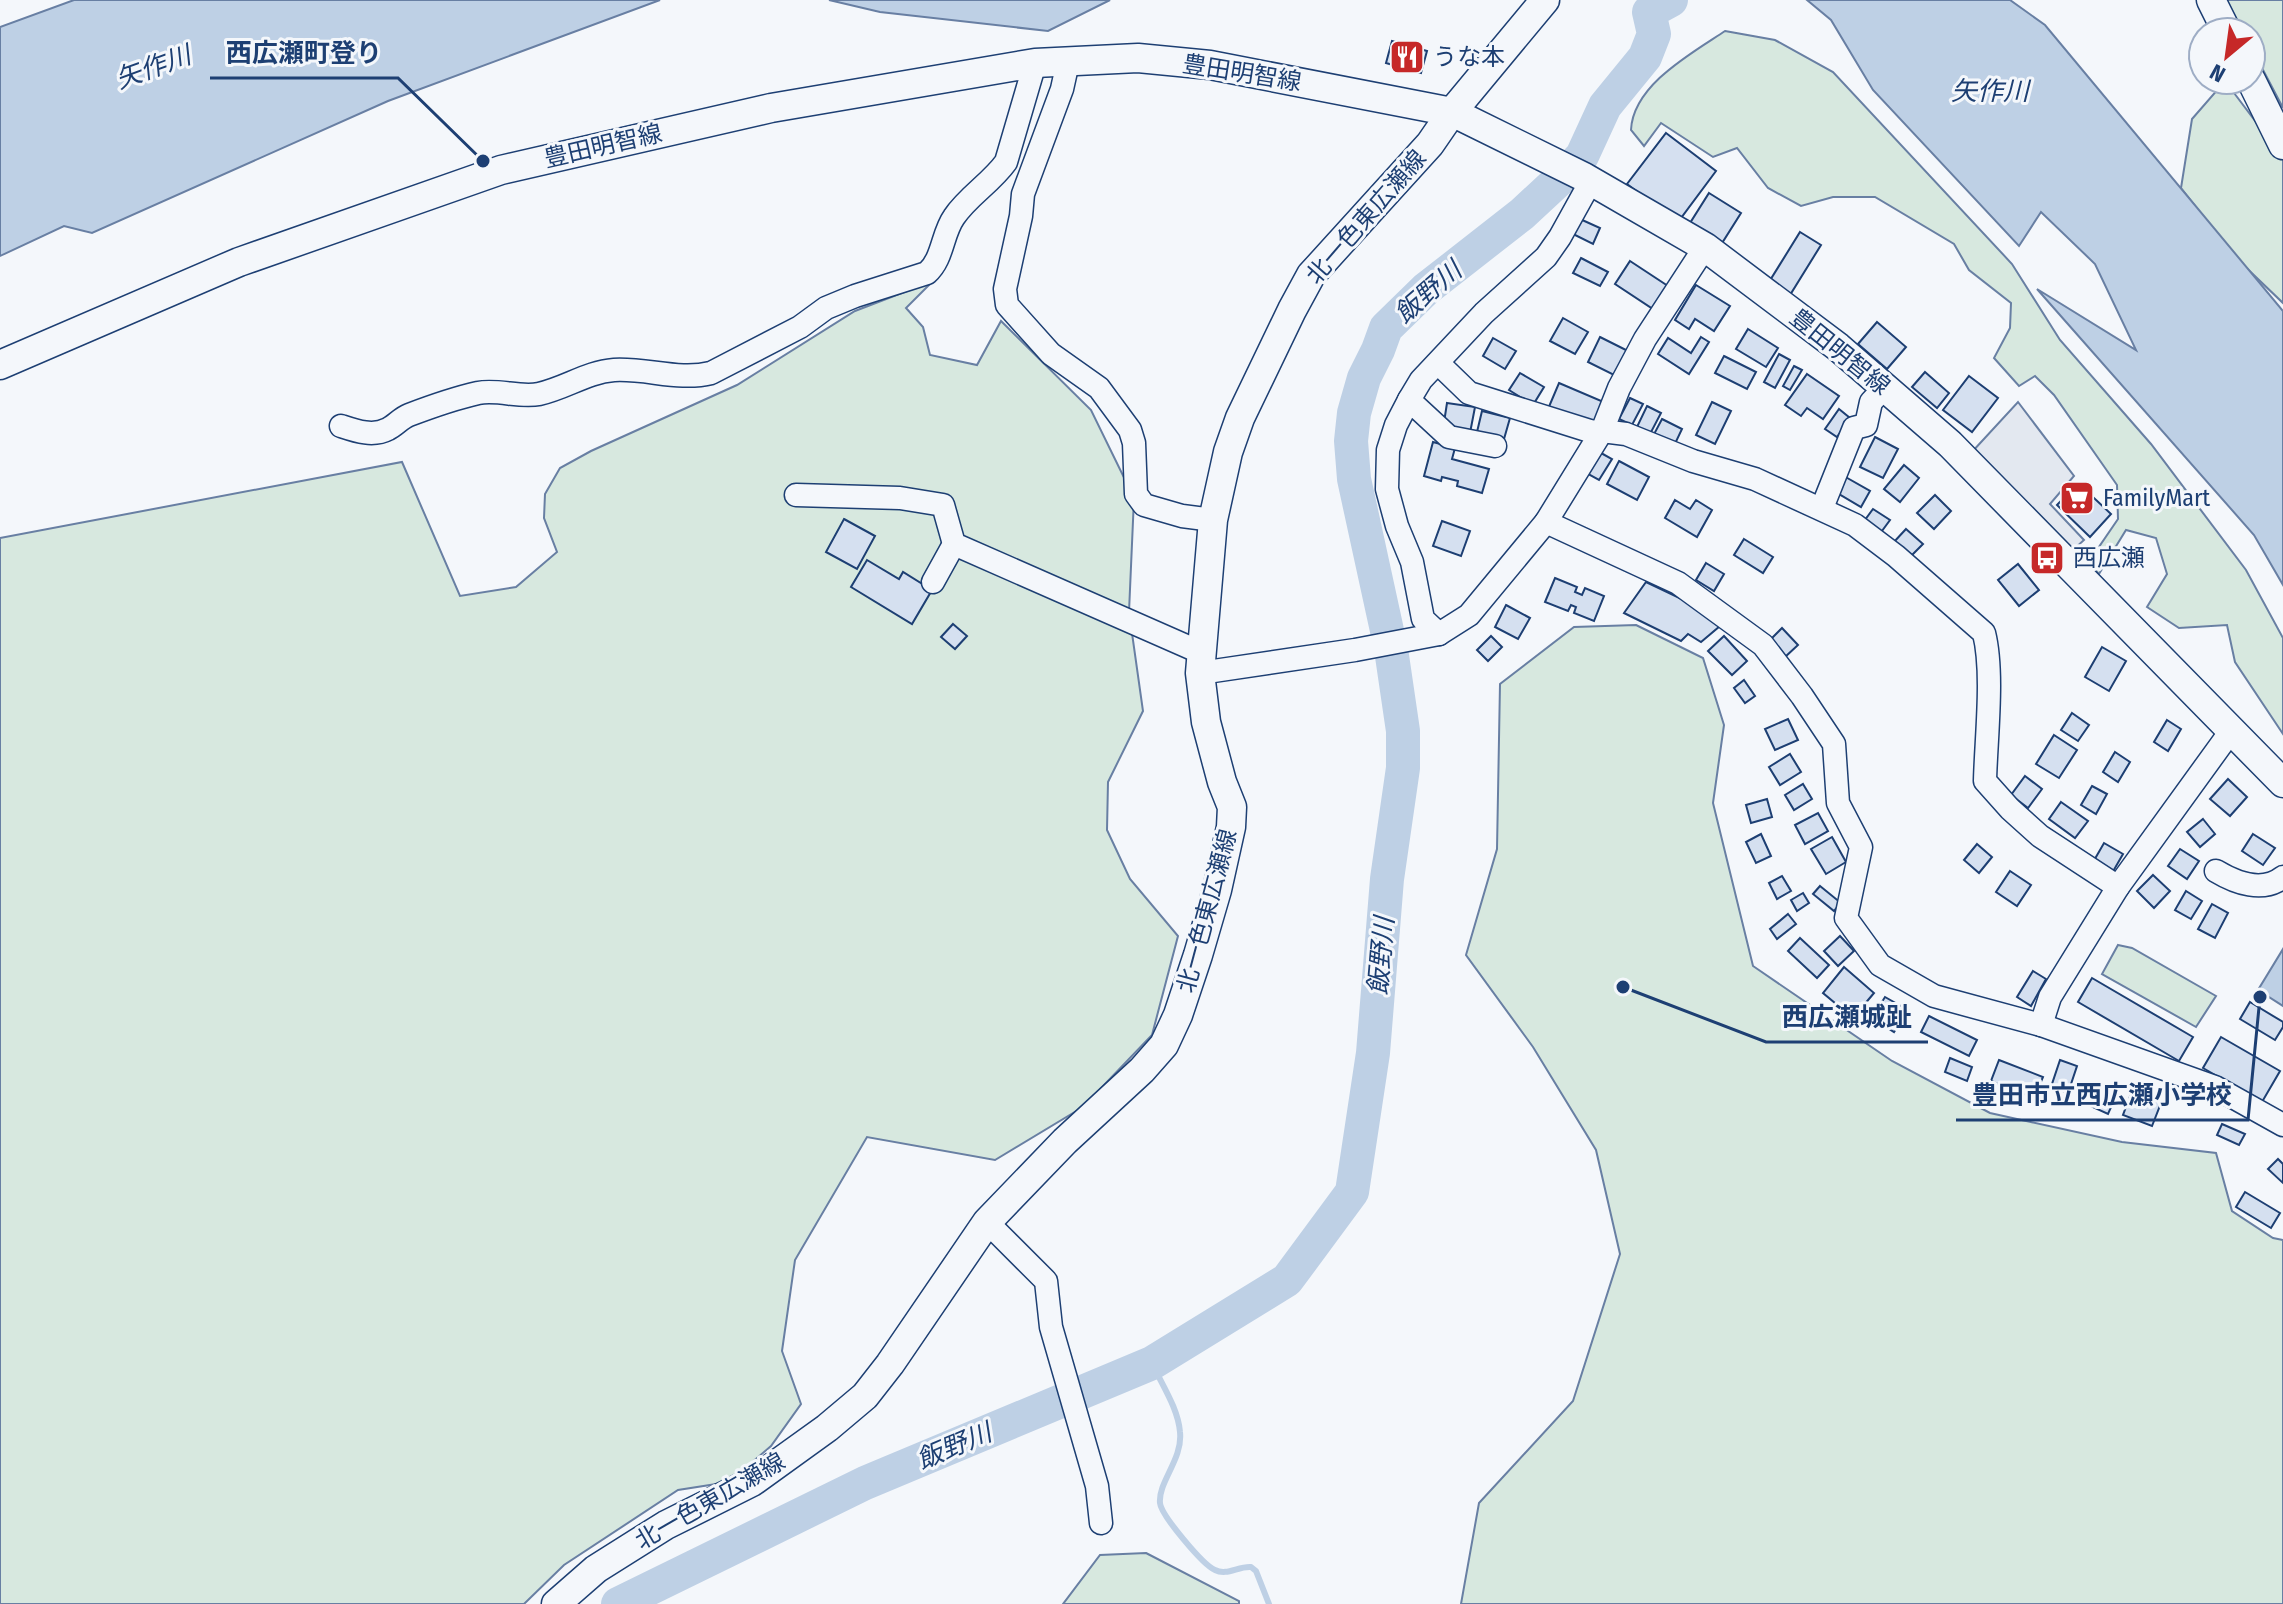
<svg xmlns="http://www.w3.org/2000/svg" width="2283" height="1604" viewBox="0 0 2283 1604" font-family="'Fira Sans Condensed','Noto Sans JP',sans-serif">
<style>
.green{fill:#d7e8df;stroke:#687fa3;stroke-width:2}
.parking{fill:#e3e8f0;stroke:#687fa3;stroke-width:2}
.water{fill:#bed0e5;stroke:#687fa3;stroke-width:2}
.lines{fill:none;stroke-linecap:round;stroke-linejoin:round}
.stream{stroke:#bed0e5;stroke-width:6}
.river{stroke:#bed0e5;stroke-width:34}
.building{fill:#d5e0f0;stroke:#1d3f73;stroke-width:2}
.minor-casing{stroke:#1d3f73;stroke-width:25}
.major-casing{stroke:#1d3f73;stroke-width:31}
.minor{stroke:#f4f7fb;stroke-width:22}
.major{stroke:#f4f7fb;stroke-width:28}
.labels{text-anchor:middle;stroke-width:6;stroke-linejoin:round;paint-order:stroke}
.poi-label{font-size:24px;fill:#1d3f73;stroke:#f4f7fb;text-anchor:start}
.street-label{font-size:24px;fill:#1d3f73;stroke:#f4f7fb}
.water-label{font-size:26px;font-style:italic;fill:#1d3f73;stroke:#f4f7fb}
.leader{fill:none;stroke:#1d3f73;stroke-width:3}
.callout-dot{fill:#1d3f73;stroke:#f4f7fb;stroke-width:3}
.callout-label{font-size:26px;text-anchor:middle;font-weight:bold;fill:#1d3f73;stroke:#f4f7fb;stroke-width:6;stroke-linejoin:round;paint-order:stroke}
</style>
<rect width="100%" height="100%" fill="#f4f7fb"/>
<g class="green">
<path d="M2226 0H2283V108L2251 47V32H2243Z"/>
<path d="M1725 31 1775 40 1833 72 2012 264 2060 340 2151 444 2246 570 2283 638V734L2235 662 2227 625 2179 628 2147 607 2167 574 2156 538 2126 530 2099 574 2088 563 2118 519 2117 485 2054 395 2035 376 2019 386 1994 358 2010 328 2011 303 1969 270 1954 244 1875 197H1833L1801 206 1768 188 1737 148 1713 157 1661 123 1644 146 1631 130C1633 85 1692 53 1725 31Z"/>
<path d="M2225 81 2283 158V303L2236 258 2181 188 2192 119Z"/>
<path d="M933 281 906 308 923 327 930 355 977 365 1001 321 1091 410 1134 498 1129 612 1143 711 1108 782 1107 830 1130 879 1178 936 1152 1035 1083 1107 995 1160 867 1137 795 1260 782 1351 801 1404 771 1446 729 1482 678 1490 564 1565 524 1604H0V538L402 462 460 596 516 587 557 552 544 518 545 494 560 468 591 451 737 385 855 311Z"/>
<path d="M1636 625 1703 658 1724 725 1713 803 1753 966 1892 1061 1990 1113 2122 1142 2216 1153 2232 1211 2273 1238 2283 1240V1604H1461L1479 1503 1573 1401 1620 1254 1596 1150 1533 1047 1466 955 1497 849 1500 684 1574 627Z"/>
<path d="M2118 945 2132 948 2216 996 2196 1027 2102 974Z"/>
<path d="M1146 1553 1239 1601V1604H1063L1100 1555Z"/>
</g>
<path class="parking" d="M2018 402 2074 476 2050 504 2084 540 2073 550 1971 453Z"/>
<g class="water">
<path d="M74 0H660L388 101 92 233 64 226 0 256V27Z"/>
<path d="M829 0H1110L1048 31 880 12Z"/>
<path d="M1807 0H2010L2045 25 2283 311V585L2254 535 2037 289 2136 350 2095 264 2041 212 2019 246 1873 90 1831 20Z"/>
<path d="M2283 949V1006L2258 990Z"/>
</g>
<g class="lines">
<path class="stream" d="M1152 1363C1162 1385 1178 1408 1180 1432 1183 1459 1158 1482 1160 1503 1161 1515 1203 1565 1215 1570 1227 1576 1238 1566 1251 1567L1256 1571 1269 1604"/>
<path class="river" d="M618 1604 865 1483 1152 1363 1287 1280 1352 1192 1373 1053 1387 879 1403 768V731L1391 649 1354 479 1351 441 1354 413 1364 378 1378 350 1386 328 1426 289 1522 214 1563 176 1582 156 1605 106 1645 57 1654 34 1649 12 1671 0"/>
</g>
<g class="building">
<path d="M1392 41 1427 51 1421 73 1386 63Z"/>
<path d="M1666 133 1716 171 1678 222 1627 184Z"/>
<path d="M1709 193 1741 213 1717 251 1685 231Z"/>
<path d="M1580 219 1600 228 1593 244 1573 234Z"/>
<path d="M1800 232 1821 245 1790 295 1769 282Z"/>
<path d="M1581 258 1608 272 1600 286 1573 273Z"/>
<path d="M1630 261 1671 288 1656 311 1615 284Z"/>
<path d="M1696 285 1730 306 1714 331 1695 319 1689 329 1675 320Z"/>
<path d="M1563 318 1588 332 1575 354 1550 341Z"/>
<path d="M1877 322 1906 347 1887 369 1858 344Z"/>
<path d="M1748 329 1778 348 1766 367 1736 349Z"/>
<path d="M1600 337 1628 351 1616 376 1588 362Z"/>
<path d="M1701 337 1709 342 1689 374 1658 354 1668 338 1691 353Z"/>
<path d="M1493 338 1516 351 1505 369 1483 356Z"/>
<path d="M1779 354 1790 360 1775 388 1764 382Z"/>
<path d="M1724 356 1756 372 1747 389 1715 373Z"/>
<path d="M1794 366 1802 370 1790 390 1783 386Z"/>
<path d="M1925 372 1949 393 1937 408 1912 387Z"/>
<path d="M1520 373 1544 387 1533 405 1509 390Z"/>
<path d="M1807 374 1839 396 1823 419 1807 408 1801 416 1785 405Z"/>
<path d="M1969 376 1998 398 1972 432 1943 410Z"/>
<path d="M1559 383 1606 403 1596 428 1548 409Z"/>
<path d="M1630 398 1643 404 1632 425 1619 419Z"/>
<path d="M1712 402 1731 411 1715 444 1696 435Z"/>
<path d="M1447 403 1475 407 1470 433 1443 429Z"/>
<path d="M1647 406 1661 413 1649 436 1636 429Z"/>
<path d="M1839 409 1850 418 1837 437 1825 429Z"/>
<path d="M1482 411 1510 418 1504 439 1477 432Z"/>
<path d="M1662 419 1682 429 1673 448 1652 438Z"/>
<path d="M1875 437 1898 449 1883 478 1860 467Z"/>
<path d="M1433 442 1455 448 1452 459 1489 469 1482 493 1457 486 1458 481 1442 477 1441 481 1424 476Z"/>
<path d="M1601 453 1612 459 1599 480 1588 474Z"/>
<path d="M1619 461 1649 477 1637 500 1607 484Z"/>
<path d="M1904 465 1919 478 1900 502 1884 489Z"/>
<path d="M1842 475 1870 491 1861 507 1834 491Z"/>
<path d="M2078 483 2111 514 2090 537 2057 505Z"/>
<path d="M1935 495 1951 511 1934 529 1917 513Z"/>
<path d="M1675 500 1690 509 1696 500 1712 510 1697 537 1665 518Z"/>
<path d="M1873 509 1890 520 1879 535 1862 524Z"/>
<path d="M844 519 875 536 857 569 826 552Z"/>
<path d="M1442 521 1470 531 1461 556 1433 546Z"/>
<path d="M1906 529 1923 544 1909 558 1893 543Z"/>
<path d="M1744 539 1773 557 1763 573 1734 555Z"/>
<path d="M867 560 899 579 903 572 932 590 912 624 851 587Z"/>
<path d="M1706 563 1724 574 1714 591 1696 580Z"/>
<path d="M2018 564 2039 590 2019 606 1998 580Z"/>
<path d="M1555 578 1577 587 1575 592 1582 595 1585 588 1604 596 1594 621 1574 613 1576 607 1571 605 1568 611 1545 602Z"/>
<path d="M1646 582 1688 602 1720 626 1701 642 1688 634 1681 641 1624 613Z"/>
<path d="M1506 605 1530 618 1518 639 1495 627Z"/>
<path d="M953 624 967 636 955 649 941 637Z"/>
<path d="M1782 628 1798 645 1785 657 1769 641Z"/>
<path d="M1491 636 1502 647 1488 661 1477 650Z"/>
<path d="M1724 636 1747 661 1732 675 1708 651Z"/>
<path d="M2102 647 2126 661 2109 691 2085 677Z"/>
<path d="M1744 680 1755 696 1745 703 1734 688Z"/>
<path d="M2072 713 2089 725 2078 741 2061 730Z"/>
<path d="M1788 719 1798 740 1775 750 1765 729Z"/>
<path d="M2167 720 2181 729 2168 751 2154 742Z"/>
<path d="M2054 735 2077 750 2059 778 2036 764Z"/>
<path d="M2115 752 2130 762 2118 782 2103 772Z"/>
<path d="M1790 754 1801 772 1780 785 1769 767Z"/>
<path d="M2025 776 2042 789 2028 808 2011 795Z"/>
<path d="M2228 779 2247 797 2230 816 2210 799Z"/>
<path d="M1803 784 1812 799 1794 810 1785 795Z"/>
<path d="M2092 786 2107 794 2096 814 2081 805Z"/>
<path d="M1767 799 1772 817 1751 823 1746 805Z"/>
<path d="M2061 802 2088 821 2075 838 2049 819Z"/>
<path d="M1818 813 1828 831 1805 844 1795 825Z"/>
<path d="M2203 819 2215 834 2200 847 2187 832Z"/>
<path d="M1761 834 1771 856 1756 863 1746 842Z"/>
<path d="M2253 834 2275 848 2263 865 2242 851Z"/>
<path d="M1832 837 1846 862 1826 874 1811 849Z"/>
<path d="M2104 843 2123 854 2111 875 2092 864Z"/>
<path d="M1977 844 1992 857 1979 873 1964 860Z"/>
<path d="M2180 849 2199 861 2187 879 2168 866Z"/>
<path d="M2010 871 2031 885 2017 906 1996 892Z"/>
<path d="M2153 875 2170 891 2154 908 2137 891Z"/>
<path d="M1782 876 1791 891 1777 899 1769 883Z"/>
<path d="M1820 886 1841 903 1834 911 1813 894Z"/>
<path d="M2186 891 2202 901 2191 919 2175 910Z"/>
<path d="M1803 893 1809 903 1797 911 1791 900Z"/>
<path d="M2212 904 2228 913 2215 938 2198 929Z"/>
<path d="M1788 914 1796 924 1777 939 1770 929Z"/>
<path d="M1840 936 1854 951 1838 966 1824 951Z"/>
<path d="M1800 938 1829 965 1817 978 1788 951Z"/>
<path d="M1844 967 1874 993 1853 1018 1823 993Z"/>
<path d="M2033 971 2046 979 2031 1006 2017 997Z"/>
<path d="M2092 978 2193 1037 2179 1061 2078 1002Z"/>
<path d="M1885 997 1908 1010 1894 1032 1872 1018Z"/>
<path d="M2250 1002 2283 1022V1027L2275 1040 2240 1019Z"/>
<path d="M1929 1016 1977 1040 1969 1056 1921 1032Z"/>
<path d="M2221 1037 2280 1071 2262 1102 2203 1068Z"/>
<path d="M1950 1058 1972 1067 1967 1081 1945 1072Z"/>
<path d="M1999 1060 2043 1077 2034 1098 1991 1081Z"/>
<path d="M2060 1060 2077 1066 2068 1093 2051 1087Z"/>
<path d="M2092 1085 2116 1096 2108 1114 2084 1103Z"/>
<path d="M2132 1091 2161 1103 2152 1126 2123 1115Z"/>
<path d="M2222 1124 2245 1134 2239 1145 2217 1135Z"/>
<path d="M2278 1159 2283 1164V1183L2268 1169Z"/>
<path d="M2245 1192 2280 1213 2271 1228 2236 1207Z"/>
</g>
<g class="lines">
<g class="minor-casing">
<g id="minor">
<path d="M1068 62 1062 89 1023 194 1021 216 1005 289 1007 305 1051 354 1099 388 1130 430 1134 443 1136 494 1144 505 1182 516 1213 520"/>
<path d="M1438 363 1469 393 1593 432 1602 431 1626 434 1693 461 1755 479 1855 525 1896 556 1984 633C1994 673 1986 738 1985 781L2010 809 2040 836 2118 887"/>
<path d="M1409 400 1421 380 1484 313 1546 257 1560 237 1591 181"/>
<path d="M341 426C356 431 373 437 388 429 396 425 401 418 409 415 430 407 456 398 478 393 498 389 520 398 539 394 566 388 587 372 614 370 647 368 679 381 711 373L800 327 826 308 855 296 927 273C943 259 942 234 954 217 968 196 991 183 1006 162L1035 63"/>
<path d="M796 495 900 498 943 505 954 544 1202 653"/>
<path d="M1822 508 1854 428 1866 425 1871 402 1885 387"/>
<path d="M1546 522 1678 583 1763 645 1802 696 1834 744 1838 803 1861 847 1846 918 1880 965 1934 996 2041 1025 2215 1087 2283 1125"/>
<path d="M933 582 954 544"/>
<path d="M1439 634 1423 619 1412 562 1397 526 1387 489 1388 450 1396 425 1409 400 1449 437 1495 446"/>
<path d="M1200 673 1355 650 1439 634 1469 615 1546 522 1602 431 1619 388 1645 339 1705 247"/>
<path d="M2216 871C2236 883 2263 893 2283 877"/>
<path d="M2041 1025 2050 997 2118 887 2231 731"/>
<path d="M987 1222 1046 1281 1051 1327 1097 1486 1101 1523"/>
</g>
</g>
<g class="major-casing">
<g id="major">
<path d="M2211 0 2227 32"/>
<path d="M2251 80 2283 145"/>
<path d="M0 365 239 262 501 170 771 108 1035 63 1138 58 1210 65 1452 112 1584 177 1705 247 1838 347 1950 444 2283 783"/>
<path d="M556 1604 596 1569 666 1525 752 1482 827 1428 865 1396 890 1364 987 1222 1065 1141 1142 1070 1164 1045 1178 1015 1198 955 1217 890 1231 827 1232 807 1222 782 1206 722 1200 673 1213 520 1228 452 1240 418 1292 310 1311 275 1430 144 1452 112 1545 0"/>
</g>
</g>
<use href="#minor" class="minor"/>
<use href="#major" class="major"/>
</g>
<defs>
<g id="restaurant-square" transform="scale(1.8)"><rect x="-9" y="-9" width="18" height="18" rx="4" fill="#c62828" stroke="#f4f7fb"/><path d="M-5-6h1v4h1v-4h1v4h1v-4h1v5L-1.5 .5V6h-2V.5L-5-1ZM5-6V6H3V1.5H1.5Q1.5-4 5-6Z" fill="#fff"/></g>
<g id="supermarket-square" transform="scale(1.8)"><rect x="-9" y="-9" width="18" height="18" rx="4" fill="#c62828" stroke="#f4f7fb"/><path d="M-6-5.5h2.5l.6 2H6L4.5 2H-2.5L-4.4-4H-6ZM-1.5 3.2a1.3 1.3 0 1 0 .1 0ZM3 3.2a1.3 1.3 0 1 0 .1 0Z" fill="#fff"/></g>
<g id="bus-square" transform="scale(1.8)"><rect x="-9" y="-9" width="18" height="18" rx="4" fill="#c62828" stroke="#f4f7fb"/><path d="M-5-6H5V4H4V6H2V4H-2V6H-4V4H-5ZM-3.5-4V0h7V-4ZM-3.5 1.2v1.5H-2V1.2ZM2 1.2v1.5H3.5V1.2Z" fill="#fff"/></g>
</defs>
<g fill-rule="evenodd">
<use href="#restaurant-square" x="1407" y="57"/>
<use href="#supermarket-square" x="2077" y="498"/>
<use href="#bus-square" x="2047" y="558"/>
</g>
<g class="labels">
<g class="poi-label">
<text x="1433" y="65">うな本</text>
<text x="2103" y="506">FamilyMart</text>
<text x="2073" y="566">西広瀬</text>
</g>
<g class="street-label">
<text transform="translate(1242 73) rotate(9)" y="8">豊田明智線</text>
<text transform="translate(603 146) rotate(-13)" y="8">豊田明智線</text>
<text transform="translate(1366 217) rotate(-49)" y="8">北一色東広瀬線</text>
<text transform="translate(1840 352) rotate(39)" y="8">豊田明智線</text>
<text transform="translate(1207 911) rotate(-75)" y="8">北一色東広瀬線</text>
<text transform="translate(710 1501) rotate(-30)" y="8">北一色東広瀬線</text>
</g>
<g class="water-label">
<text transform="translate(153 67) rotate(-20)" y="9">矢作川</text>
<text x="1990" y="100">矢作川</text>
<text transform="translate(1428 292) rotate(-41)" y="9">飯野川</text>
<text transform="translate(1381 956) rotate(-85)" y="9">飯野川</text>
<text transform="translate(954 1446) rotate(-23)" y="9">飯野川</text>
</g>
</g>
<path class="leader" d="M483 161L398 78H210M1623 987L1766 1042H1928M2260 997L2248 1120H1956"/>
<g class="callout-dot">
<circle cx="483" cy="161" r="8"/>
<circle cx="1623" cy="987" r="8"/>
<circle cx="2260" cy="997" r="8"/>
</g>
<g class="callout-label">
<text x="304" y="62">西広瀬町登り</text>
<text x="1847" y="1026">西広瀬城趾</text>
<text x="2102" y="1104">豊田市立西広瀬小学校</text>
</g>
<g transform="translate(2227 56) rotate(209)"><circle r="38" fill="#f4f7fb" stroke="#9eadc5" stroke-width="2"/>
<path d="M0-6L14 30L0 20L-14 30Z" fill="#c62828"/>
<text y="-12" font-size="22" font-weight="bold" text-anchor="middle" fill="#1d3f73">N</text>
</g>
</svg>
